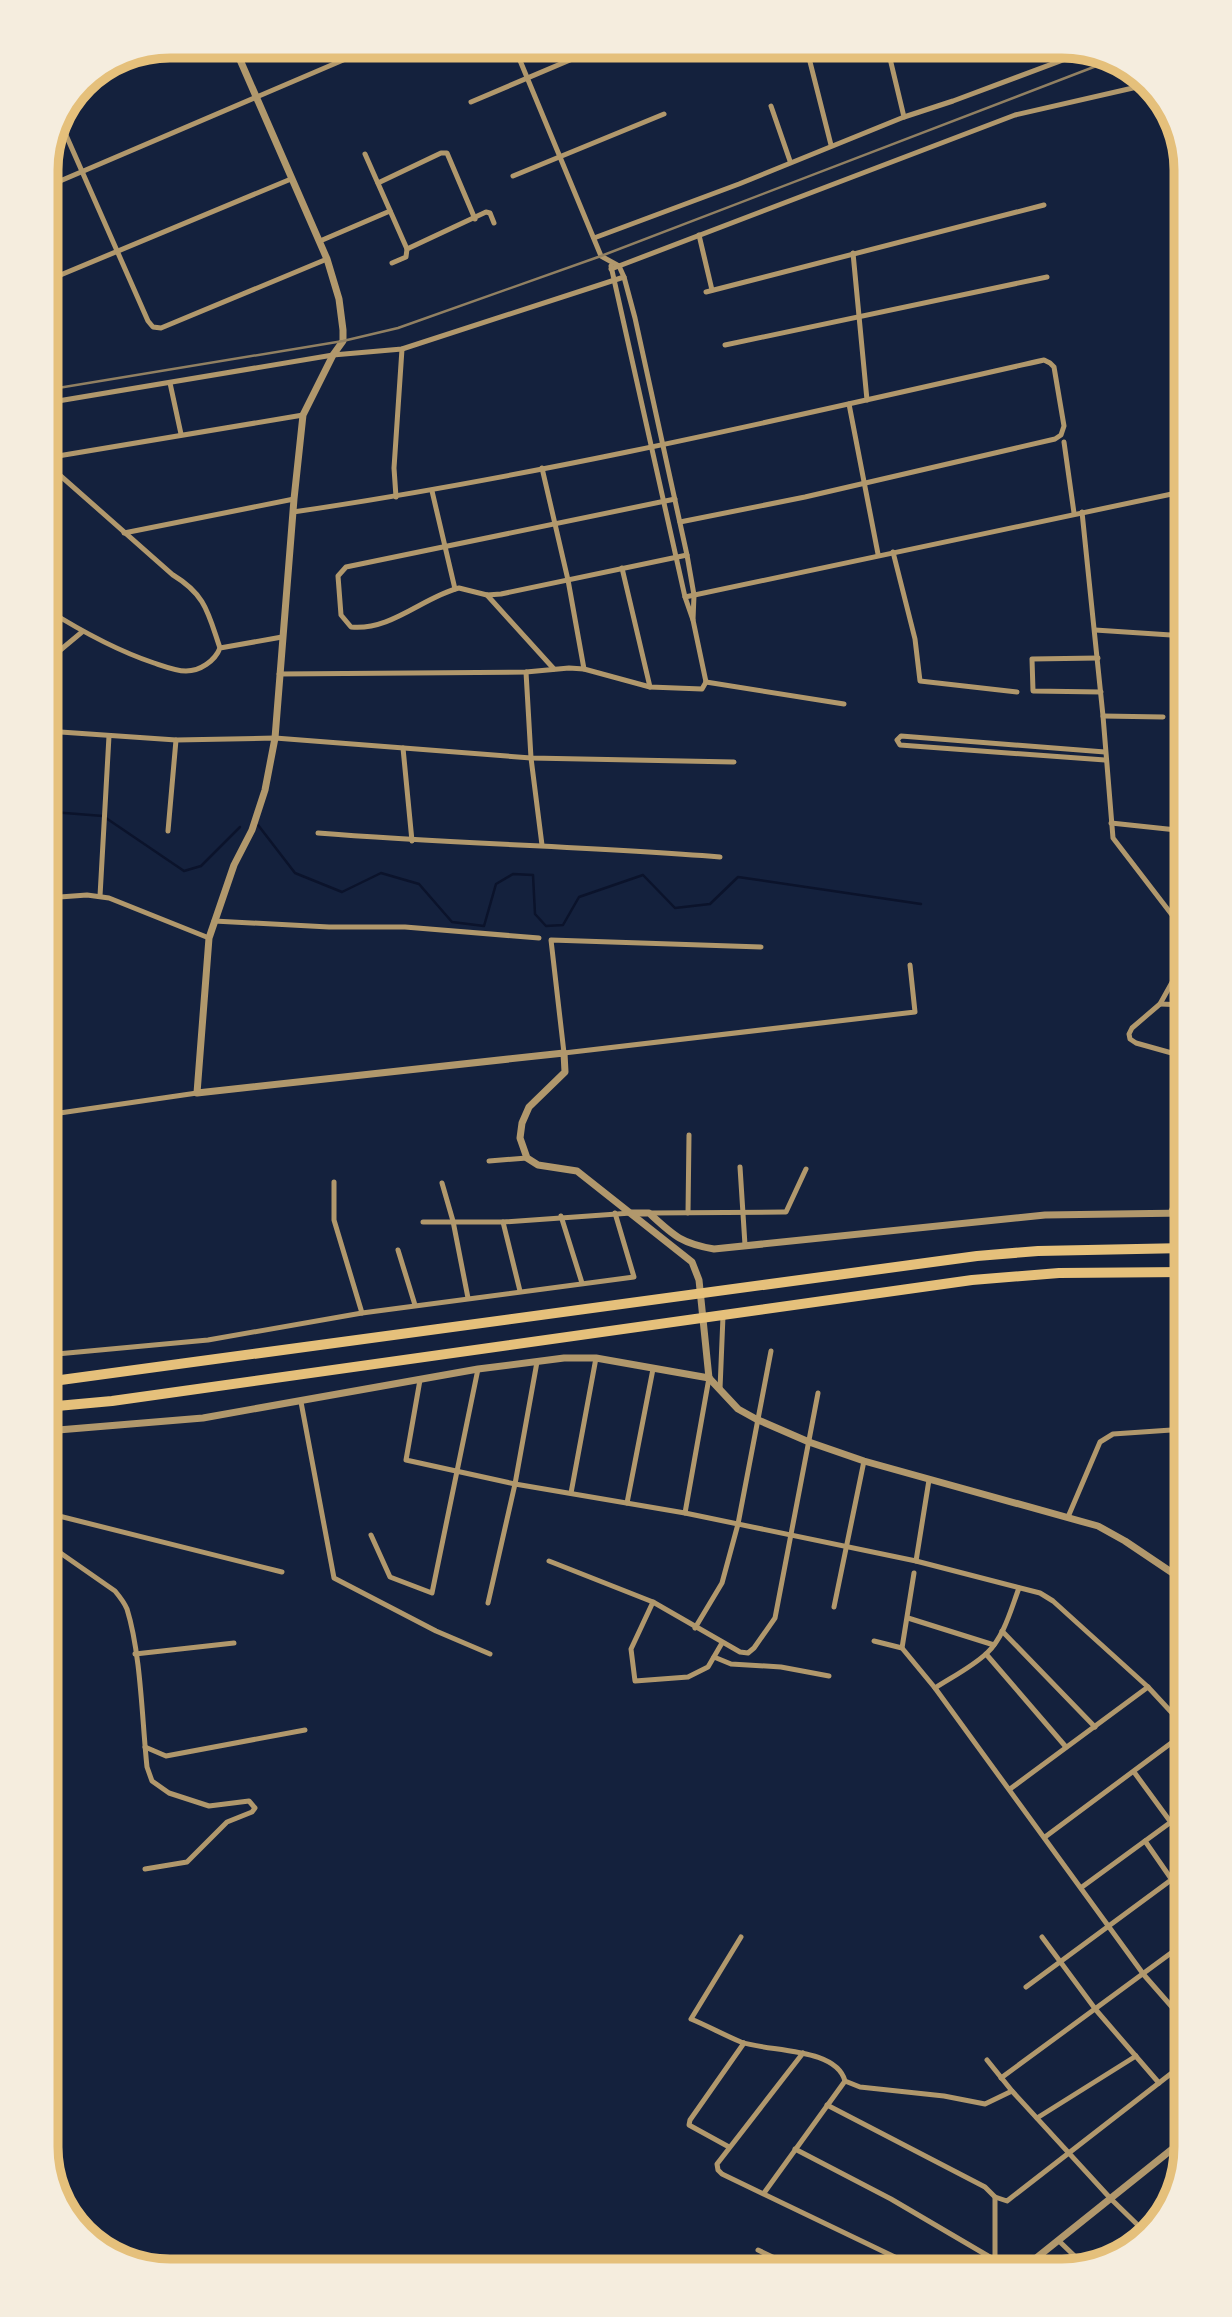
<svg xmlns="http://www.w3.org/2000/svg" width="1232" height="2317" viewBox="0 0 1232 2317" font-family="'DejaVu Sans',sans-serif">
<style>
.lines{fill:none;stroke-linecap:round;stroke-linejoin:round}
.stream{stroke:#0b132b;stroke-width:2.5}
.minor{stroke:#b1986c;stroke-width:5}
.tertiary{stroke:#b1986c;stroke-width:7}
.motorway{stroke:#e5c07b;stroke-width:10}
.rail{stroke:#918062;stroke-width:2.5}
.rim{fill:none;stroke:#e5c07b;stroke-width:9}
</style>
<rect width="100%" height="100%" fill="#14213d"/>
<g class="lines">
<g class="stream">
<path d="M46 816 52 812 103 816 184 871 201 866 240 827"/>
<path d="M258 825 295 873 342 892 381 873 419 884 452 922 484 926 496 884 513 874 533 875 535 914 546 926 563 925 579 897 643 875 675 908 710 904 738 877 921 904"/>
</g>
<g class="minor">
<path d="M514 46 601 256 619 266 624 277 635 318 687 555 694 595 693 620"/>
<path d="M806 46 831 145"/>
<path d="M887 46 904 117"/>
<path d="M103 67 145 50"/>
<path d="M471 102 603 46"/>
<path d="M771 106 790 161"/>
<path d="M62 126 148 321 153 327 161 328 327 259"/>
<path d="M365 154 407 249 406 257 392 263"/>
<path d="M513 176 664 114"/>
<path d="M378 183 441 153H447L475 219"/>
<path d="M46 187 376 46"/>
<path d="M699 235 712 290"/>
<path d="M594 238 739 184 904 117 953 101 1087 51"/>
<path d="M320 241 390 211"/>
<path d="M407 249 486 212 490 213 494 223"/>
<path d="M853 253 867 400"/>
<path d="M611 266 685 597 693 620 706 682"/>
<path d="M611 269 1015 115 1146 85"/>
<path d="M46 281 291 179"/>
<path d="M706 292 1044 205"/>
<path d="M725 345 1047 277"/>
<path d="M170 383 181 434"/>
<path d="M46 403 333 355 402 349 624 277"/>
<path d="M849 404 878 554"/>
<path d="M1064 442 1074 513"/>
<path d="M46 458 303 415"/>
<path d="M46 463 173 575C206 595 208 613 220 648"/>
<path d="M542 468 568 580 584 669"/>
<path d="M432 491 455 589"/>
<path d="M396 497 394 468 402 349"/>
<path d="M675 499 346 567 338 576 341 615 351 627C391 631 423 597 459 588L487 595 501 594 687 555"/>
<path d="M293 512C545 475 795 416 1044 360L1050 363 1054 367 1064 426 1061 435 1055 439 805 497 680 522"/>
<path d="M1082 512 1103 716 1113 838 1179 924 1180 957 1175 977 1160 1004 1132 1028 1129 1034 1130 1039 1136 1043 1186 1057"/>
<path d="M124 533 294 499"/>
<path d="M893 552 915 639 920 681 1017 692"/>
<path d="M622 568 650 687"/>
<path d="M487 595 554 669"/>
<path d="M685 597 1186 491"/>
<path d="M46 609C81 631 115 650 154 663 163 666 176 671 186 671 200 671 215 661 220 648L282 637"/>
<path d="M1095 630 1186 636"/>
<path d="M1098 658 1032 659 1033 691 1101 692"/>
<path d="M46 662 82 632"/>
<path d="M526 672 531 758 542 845"/>
<path d="M279 674 526 672 569 668 584 669 650 687 702 689 706 682"/>
<path d="M706 682 844 704"/>
<path d="M1103 716 1163 717"/>
<path d="M46 731 176 740 275 738 531 758 734 762"/>
<path d="M403 748 412 841"/>
<path d="M1105 752 901 736 897 740 900 745 1105 760"/>
<path d="M1111 823 1186 831"/>
<path d="M168 831 176 740"/>
<path d="M318 833C452 844 586 846 720 857"/>
<path d="M100 896 109 736"/>
<path d="M46 898 87 895 109 898 209 938"/>
<path d="M214 921 329 927H405L539 938"/>
<path d="M761 947 551 940 564 1053 915 1012 910 965"/>
<path d="M1160 1004 1186 1005"/>
<path d="M46 1115 197 1093"/>
<path d="M489 1161 527 1158"/>
<path d="M740 1167 745 1245"/>
<path d="M334 1182V1220L362 1313"/>
<path d="M442 1183 453 1221 468 1298"/>
<path d="M649 1213 783 1212H786L806 1169"/>
<path d="M688 1213 689 1135"/>
<path d="M1170 1213 1180 1192"/>
<path d="M561 1216 582 1283"/>
<path d="M423 1222H503L631 1213"/>
<path d="M503 1222 520 1291"/>
<path d="M398 1250 415 1305"/>
<path d="M46 1355 208 1340 362 1313 634 1277 615 1213"/>
<path d="M420 1380 406 1460 515 1484 685 1513 916 1561 1040 1593 1053 1601 1148 1687 1186 1728"/>
<path d="M720 1389 723 1316"/>
<path d="M301 1402 334 1578 436 1631 490 1654"/>
<path d="M46 1490 50 1538 59 1552 115 1591C120 1597 124 1602 127 1609 141 1654 142 1720 147 1767L152 1781 169 1793 209 1806 249 1801 255 1808 252 1812 227 1822 187 1862 145 1869"/>
<path d="M571 1493 596 1358"/>
<path d="M627 1503 653 1369"/>
<path d="M47 1513 282 1572"/>
<path d="M685 1513 709 1378"/>
<path d="M1068 1517 1100 1442 1113 1434 1186 1429"/>
<path d="M371 1535 390 1577 432 1593 478 1369"/>
<path d="M549 1561 653 1602 740 1652 748 1653 754 1648 775 1618 818 1393"/>
<path d="M916 1561 929 1480"/>
<path d="M653 1602 631 1649 635 1681 688 1677 708 1667 722 1643"/>
<path d="M488 1603 515 1484 537 1362"/>
<path d="M834 1607 864 1461"/>
<path d="M908 1618 994 1645"/>
<path d="M695 1628 722 1583 738 1524 771 1351"/>
<path d="M1002 1631 1095 1727"/>
<path d="M874 1641 902 1648 935 1688 1144 1975 1186 2023"/>
<path d="M902 1648 914 1573"/>
<path d="M135 1654 234 1643"/>
<path d="M986 1654 1066 1747"/>
<path d="M714 1657 731 1664 781 1667 829 1676"/>
<path d="M935 1688C952 1677 972 1667 987 1653 1004 1637 1011 1609 1019 1588"/>
<path d="M145 1747 166 1756 305 1730"/>
<path d="M1134 1772 1186 1843"/>
<path d="M1010 1789 1148 1687"/>
<path d="M1045 1837 1186 1732"/>
<path d="M1145 1841 1172 1880"/>
<path d="M1082 1887 1171 1822"/>
<path d="M741 1937 691 2019C708 2026 724 2035 741 2042 768 2052 836 2047 845 2081L860 2087 944 2096 985 2104 1012 2091"/>
<path d="M1042 1937 1096 2010 1159 2083"/>
<path d="M1026 1987 1186 1869"/>
<path d="M803 2053 717 2164 718 2170 722 2174 924 2271"/>
<path d="M987 2060 1012 2091 1111 2199 1146 2233"/>
<path d="M1001 2078 1186 1942"/>
<path d="M827 2105 985 2187 995 2197 1007 2201 1186 2062"/>
<path d="M1037 2118 1136 2056"/>
<path d="M729 2147 689 2125 690 2120 744 2043"/>
<path d="M795 2149 891 2199 995 2260 1004 2271"/>
<path d="M764 2193 845 2081"/>
<path d="M1059 2241 1086 2267"/>
<path d="M758 2250 802 2271"/>
<path d="M995 2260V2197"/>
</g>
<g class="tertiary">
<path d="M234 46 327 259 339 299 343 330V341L333 355 303 415 294 499 275 738 265 790 252 830 234 865 209 938 197 1093 564 1053 565 1072 529 1107 522 1123 520 1138 527 1158 538 1165 577 1171 692 1262 699 1280 709 1378"/>
<path d="M632 1213H649C673 1235 680 1243 714 1249L1045 1215 1186 1213"/>
<path d="M709 1378 738 1409 756 1419 809 1442 864 1461 1098 1526 1125 1541 1186 1582"/>
<path d="M46 1431 203 1418 478 1369 564 1358H596L709 1378"/>
<path d="M1020 2271 1186 2138"/>
</g>
<g class="motorway">
<path d="M46 1382 977 1256 1038 1251 1186 1248"/>
<path d="M46 1407 112 1401 972 1280 1059 1273 1186 1272"/>
</g>
<path class="rail" d="M46 390 343 341 398 328 601 256 1112 60"/>
</g>
<path d="M0 0H1232V2317H0ZM170 58H1062A112 112 0 0 1 1174 170V2147A112 112 0 0 1 1062 2259H170A112 112 0 0 1 58 2147V170A112 112 0 0 1 170 58Z" fill="#f5edde" fill-rule="evenodd"/>
<path class="rim" d="M170 58H1062A112 112 0 0 1 1174 170V2147A112 112 0 0 1 1062 2259H170A112 112 0 0 1 58 2147V170A112 112 0 0 1 170 58Z"/>
</svg>
